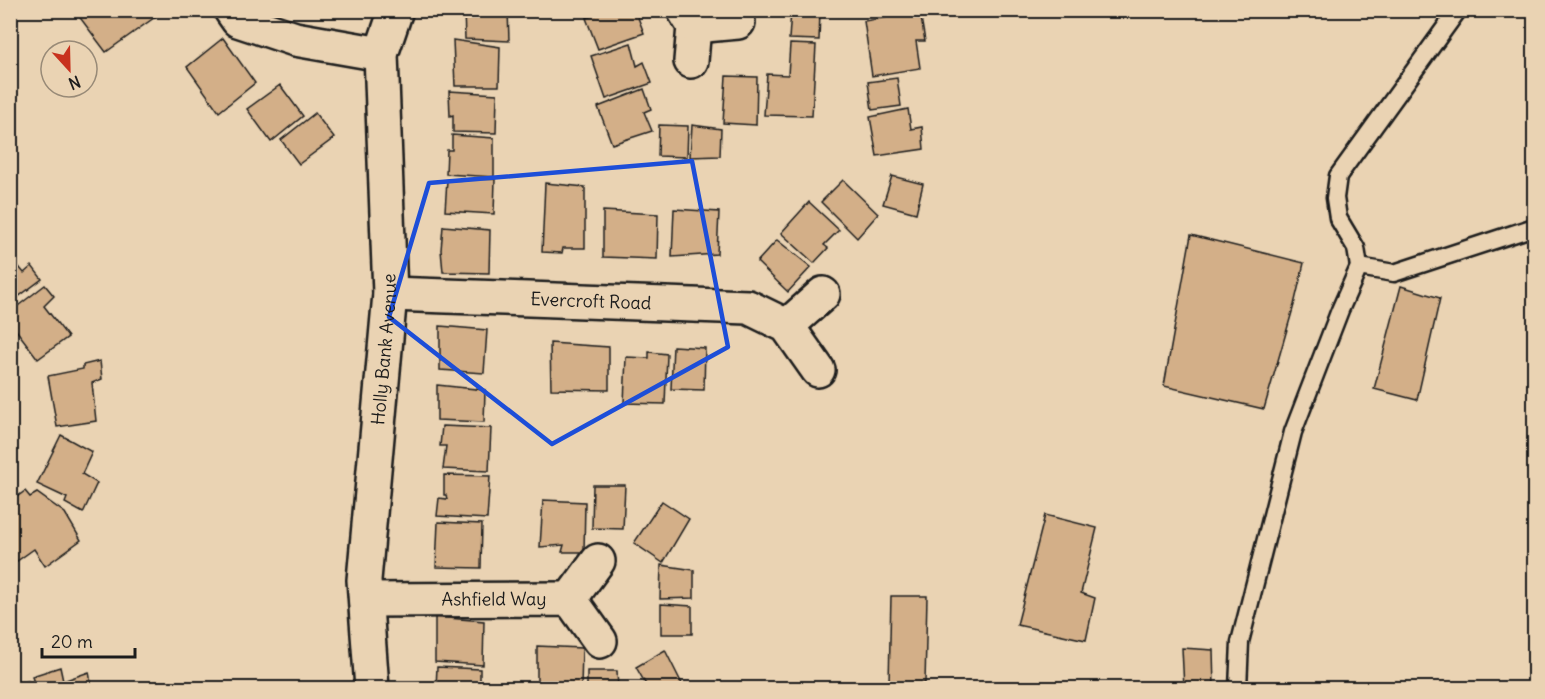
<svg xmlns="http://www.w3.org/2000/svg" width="1545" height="699" viewBox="0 0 1545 699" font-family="Delius,sans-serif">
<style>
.building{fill:#d3af88;stroke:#1c1c1c;stroke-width:1.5}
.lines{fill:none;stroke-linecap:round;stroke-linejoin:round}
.lane-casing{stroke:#1c1c1c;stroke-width:21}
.street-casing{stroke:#1c1c1c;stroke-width:38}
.lane{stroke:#ead3b3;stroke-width:16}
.street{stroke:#ead3b3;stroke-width:33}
.marked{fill:none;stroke:#1d4ed8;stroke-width:4.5;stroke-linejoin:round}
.labels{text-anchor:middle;stroke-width:6;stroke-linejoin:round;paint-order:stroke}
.street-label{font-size:18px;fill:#1c1c1c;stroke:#ead3b3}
</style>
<rect width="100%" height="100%" fill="#ead3b3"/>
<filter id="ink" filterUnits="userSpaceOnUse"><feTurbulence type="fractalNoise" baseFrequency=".0167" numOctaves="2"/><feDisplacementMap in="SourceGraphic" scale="12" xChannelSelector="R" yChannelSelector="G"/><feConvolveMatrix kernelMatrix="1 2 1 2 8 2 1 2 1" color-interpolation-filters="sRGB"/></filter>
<g filter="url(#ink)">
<g class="building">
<path d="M85 10H165L106 52 78 15Z"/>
<path d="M464 10H508L509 41 465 39Z"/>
<path d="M609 10H635L644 33 598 49 586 18Z"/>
<path d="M791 11 820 12 819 40 789 39Z"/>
<path d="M920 12 925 41H916L920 68 872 76 864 21Z"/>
<path d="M223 38 255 83 219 112 187 67Z"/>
<path d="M453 40 500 47 499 86H455Z"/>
<path d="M631 43 637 66 644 62 652 83 606 99 591 56Z"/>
<path d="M790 44 816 45 812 116 764 115 767 74 788 75Z"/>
<path d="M726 76 757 77 756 125 723 123Z"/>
<path d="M897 78 901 106 872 110 868 82Z"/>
<path d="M280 85 303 116 271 142 247 109Z"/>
<path d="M644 89 651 109 644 112 652 131 612 144 598 107Z"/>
<path d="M449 91 497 94 496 133 453 132V115L450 116Z"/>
<path d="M908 109 911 129 922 127 924 149 877 156 870 117Z"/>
<path d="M315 113 334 138 299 164 281 140Z"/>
<path d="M659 125 688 126 687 157 658 156Z"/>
<path d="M692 125 721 129 720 156 690 157Z"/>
<path d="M452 135 494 138V177L446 174 447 150H452Z"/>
<path d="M892 176 923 184 916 213 883 204Z"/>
<path d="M495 179 494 214 445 211 447 180Z"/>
<path d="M843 180 878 214 857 238 821 202Z"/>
<path d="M545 183 585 187V248H563L562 253 542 252Z"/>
<path d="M809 202 839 230 824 245 828 248 814 263 781 233Z"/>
<path d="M674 209 719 212 717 254 672 257Z"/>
<path d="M603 211 658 214 657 259 603 257Z"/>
<path d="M443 226 490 230 489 273 443 272 441 250Z"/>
<path d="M1191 235 1304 263 1294 305 1264 409 1164 386Z"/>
<path d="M10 239 16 247 10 253Z"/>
<path d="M777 240 811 267 788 292 757 262Z"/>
<path d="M10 256 24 273 32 266 42 279 10 303Z"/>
<path d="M45 285 54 296 44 306 68 337 38 359 10 322V312Z"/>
<path d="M1401 286 1440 298 1417 400 1374 389Z"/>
<path d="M440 326 487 330 484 373 440 370Z"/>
<path d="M550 343 609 347V390L551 389Z"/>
<path d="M673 346 705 348 704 390 671 389Z"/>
<path d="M649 352 667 354 665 404 624 403 626 357 649 358Z"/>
<path d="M100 361 102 379 92 383 96 421 57 427 48 376 83 369V365Z"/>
<path d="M437 385 485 390 484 422 437 420Z"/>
<path d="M442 426 491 428 489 471 443 469 446 446H440Z"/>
<path d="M61 435 92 452 82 474 97 483 83 513 65 503 67 498 37 484Z"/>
<path d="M444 475 490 476 487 519 437 516 439 498 447 499 446 495H444Z"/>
<path d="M593 485H625L623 529 592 528Z"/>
<path d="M25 491 30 497 37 493 65 513 81 540 45 566 34 549 10 566V502Z"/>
<path d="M543 500 585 502 584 552H562L564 545 540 547Z"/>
<path d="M662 501 689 519 663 563 634 543Z"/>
<path d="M1045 515 1097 528 1081 593 1095 598 1086 640 1017 625Z"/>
<path d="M438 522 482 524 481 568 436 567Z"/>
<path d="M661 565 694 570V598L660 599Z"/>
<path d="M891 596H927L925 683H889Z"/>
<path d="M661 604 692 606V634H661Z"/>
<path d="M435 617 484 621 483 665 435 662Z"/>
<path d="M537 646 582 648 581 688H537Z"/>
<path d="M1182 648 1213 650 1214 688H1184Z"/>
<path d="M665 650 684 688H648L636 667Z"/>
<path d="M60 667 63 681 89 672 92 688H35L32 676Z"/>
<path d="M437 667 480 669V688H436Z"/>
<path d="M587 671H617L618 688H587Z"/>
<path d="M28 681 29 688H10V686Z"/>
</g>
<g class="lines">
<g class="lane-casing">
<g id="lane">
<path d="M1359 267 1394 273 1534 227"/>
<path d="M1238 688 1240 642 1293 432 1340 310 1359 267 1356 248 1338 218 1335 198 1338 176 1458 10"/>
</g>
</g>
<g class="street-casing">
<g id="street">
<path d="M231 10 238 20 295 39 381 54"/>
<path d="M684 10 694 26 691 61"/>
<path d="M694 26 738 22"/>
<path id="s1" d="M390 294 748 307 787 326 818 370"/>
<path d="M787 326 823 294"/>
<path d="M570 599 598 561"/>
<path id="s2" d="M366 600 570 599 600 641"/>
<path id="s3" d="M372 688 364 580 390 294 381 54 396 10"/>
</g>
</g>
<use href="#lane" class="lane"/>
<use href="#street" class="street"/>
</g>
</g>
<path class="marked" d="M692 161 728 347 552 444 389 317 429 183Z"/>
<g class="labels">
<g class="street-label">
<text dy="6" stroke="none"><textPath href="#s1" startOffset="201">Evercroft Road</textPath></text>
<text dy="6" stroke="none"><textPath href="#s3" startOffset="340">Holly Bank Avenue</textPath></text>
<text dy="6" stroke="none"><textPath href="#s2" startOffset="128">Ashfield Way</textPath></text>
</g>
</g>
<rect width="1545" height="699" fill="none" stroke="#ead3b3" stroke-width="36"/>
<rect x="18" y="18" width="1509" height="663" fill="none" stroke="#1c1c1c" stroke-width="2" filter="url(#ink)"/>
<g transform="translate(69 69) rotate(158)"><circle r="28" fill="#ead3b3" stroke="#988a77" stroke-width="1.5"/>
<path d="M0-4.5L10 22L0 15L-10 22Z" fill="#c8321e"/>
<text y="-9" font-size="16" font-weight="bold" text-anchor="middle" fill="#1c1c1c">N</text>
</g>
<path d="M42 648v9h93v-9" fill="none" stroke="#1c1c1c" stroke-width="3"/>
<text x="51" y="648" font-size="18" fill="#1c1c1c" stroke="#ead3b3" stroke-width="4.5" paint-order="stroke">20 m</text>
</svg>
